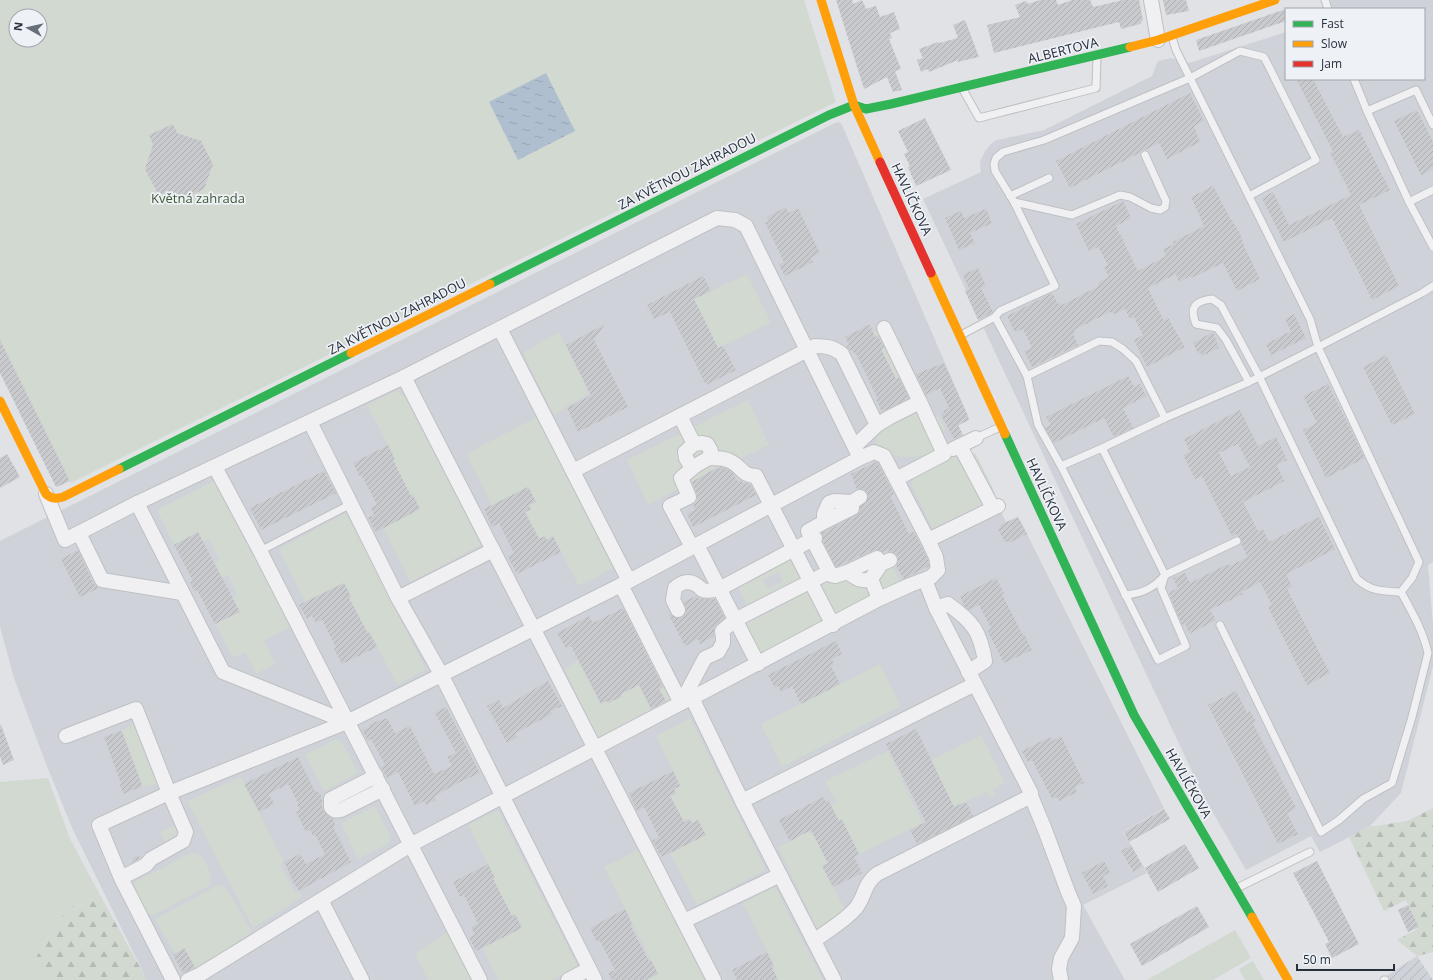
<svg xmlns="http://www.w3.org/2000/svg" width="1433" height="980" viewBox="0 0 1433 980" font-family="'Open Sans',sans-serif">
<style>
.built{fill:#cfd2d8}
.industrial{fill:url(#industrial-furrows)}
.green{fill:#d1d9d1;fill-rule:evenodd}
.forest{fill:url(#forest-firs)}
.water{fill:url(#water-ripples)}
.building{fill:url(#building-hatch);fill-rule:evenodd}
.lines{fill:none;stroke-linecap:round;stroke-linejoin:round}
.lane-casing{stroke:#bec0c3;stroke-width:9}
.street-casing{stroke:#bec0c3;stroke-width:16}
.lane{stroke:#f0f0f2;stroke-width:7}
.street{stroke:#f0f0f2;stroke-width:14}
.fast{stroke:#30b455;stroke-width:9}
.slow{stroke:#ff9f0a;stroke-width:9}
.jam{stroke:#e5322d;stroke-width:9}
.labels{text-anchor:middle;stroke-width:3.5;stroke-linejoin:round;paint-order:stroke}
.street-label{font-size:13px;fill:#28303e;stroke:#eef1f5}
.park-label{font-size:13px;fill:#3d5936;stroke:#eef1f5}
</style>
<defs>
<pattern id="industrial-furrows" width="10" height="10" patternUnits="userSpaceOnUse"><rect width="10" height="10" fill="#cfd2d8"/><path d="M-1 1l2-2M0 10L10 0M9 11l2-2" fill="none" stroke="#b2b5ba"/></pattern>
<pattern id="forest-firs" width="22" height="20" patternUnits="userSpaceOnUse"><rect width="22" height="20" fill="#d1d9d1"/><path d="M5 1l3.5 6h-7zM16 11l3.5 6h-7z" fill="#b3bbb4"/></pattern>
<pattern id="water-ripples" width="26" height="14" patternUnits="userSpaceOnUse"><rect width="26" height="14" fill="#afbfcf"/><path d="M2 4q2-2 4 0t4 0M15 11q2-2 4 0t4 0" fill="none" stroke="#97a4b3"/></pattern>
<pattern id="building-hatch" width="6" height="6" patternUnits="userSpaceOnUse"><rect width="6" height="6" fill="#c9cacd"/><path d="M-1 1l2-2M0 6l6-6M5 7l2-2" fill="none" stroke="#adaeb1"/></pattern>
</defs>
<rect width="100%" height="100%" fill="#e0e2e5"/>
<g class="built">
<path d="M1329 0H1433V562L1428 565 1433 625V666L1401 793 1369 827 1320 852 1311 836 1246 870 1205 799 923 199 981 172 980 162 985 151 992 143 997 140 1044 130 1152 76 1158 61 1171 58 1189 63 1286 32V79H1424V9H1333Z"/>
<path d="M839 122 842 125 968 416 967 421 958 426 1006 522 1015 518 1020 520 1164 808 1123 832 1131 845 1121 851 1132 871 1143 865 1147 873 1083 905 1125 980H147L73 830 46 764 14 678 0 627V541L835 123Z"/>
</g>
<path class="industrial" d="M1417 956 1433 980H1380Z"/>
<g class="green">
<path d="M0 0H804L836 102 71 483 0 345ZM16 16H40V40H16Z"/>
<path d="M747 274 771 322 718 348 694 299Z"/>
<path d="M881 328 908 390 903 393 904 386 900 377 896 379 881 349 885 347 878 336 875 337 873 332Z"/>
<path d="M559 332 586 387 587 392 584 397 565 407 566 408 554 415 523 353Z"/>
<path d="M396 391 408 399 481 545 410 582 383 528 420 509 413 495 411 497 393 460 395 459 367 405Z"/>
<path d="M748 400 769 445 689 483 648 505 627 460Z"/>
<path d="M917 405 937 450C918 460 898 458 878 451L875 431Z"/>
<path d="M938 415 946 429 939 432 931 419Z"/>
<path d="M537 417 613 568 579 586 553 537 547 540 545 536 539 539 525 512 531 509 529 505 535 502 531 491 492 505 466 454Z"/>
<path d="M956 454H976L995 493 993 494 995 501 934 532 912 486V480L914 477 941 461Z"/>
<path d="M216 480 290 627 264 641 275 664 256 674 245 652 233 658 215 623 230 599 237 595 228 575 220 579 213 563 219 560 209 539 201 543 196 534 174 545 157 510Z"/>
<path d="M346 513 426 669 397 685 370 633H368L349 598 351 597 344 583 305 602 279 549Z"/>
<path d="M793 551 809 581 750 611 735 581ZM779 572 783 581 768 589 763 580Z"/>
<path d="M890 562 901 584 880 595 875 578Z"/>
<path d="M842 575 870 585 876 597 831 619 812 582Z"/>
<path d="M809 583 829 621 758 659 738 621Z"/>
<path d="M578 660 601 704 607 701 609 703 621 697V694L633 673 651 709 666 702 659 689 666 687 672 702 599 741 564 669Z"/>
<path d="M880 664 901 706 782 767 761 724Z"/>
<path d="M690 718 766 870 697 905 670 853 705 835 692 823 689 819 684 822 670 796 676 794 674 789 680 785 656 736Z"/>
<path d="M134 723 158 783 142 787V784L122 731 120 732Z"/>
<path d="M981 735 1005 783 993 789 995 795 990 797 987 792 954 807 931 760Z"/>
<path d="M336 739 342 742 358 773 324 791 305 755Z"/>
<path d="M888 751 923 823 859 854 842 819 835 823 831 806 836 802 825 781Z"/>
<path d="M241 777 284 862 280 865 295 893 299 891 302 897 253 928 187 801Z"/>
<path d="M48 778 70 839 100 895 67 909 35 959 42 980H0V782Z"/>
<path d="M375 806 390 836V843L358 859 341 823Z"/>
<path d="M498 810 578 967 552 980H498L482 948 521 928 514 914 512 916 493 879 495 878 468 825Z"/>
<path d="M178 824 184 837 167 846 160 832Z"/>
<path d="M806 833H811L814 835 827 863 822 866 847 913 819 933 778 847Z"/>
<path d="M638 850 705 980H645L658 974 604 867Z"/>
<path d="M194 853C204 854 214 876 210 885L154 915 146 914 132 885 135 882 189 854Z"/>
<path d="M218 885 226 888 252 932 196 970 185 949 175 954 155 919Z"/>
<path d="M775 887 823 980H778L772 967 774 966 743 903Z"/>
<path d="M1235 930 1251 958 1213 980H1147Z"/>
<path d="M447 932 472 980H428L415 954Z"/>
<path d="M1253 961 1264 980H1245L1239 969Z"/>
</g>
<g class="forest">
<path d="M1433 808V952L1417 956 1397 940 1419 928 1406 900 1384 911 1349 837 1369 827 1407 821Z"/>
<path d="M100 895 147 980H42L35 959 67 909Z"/>
</g>
<path class="water" d="M546 73 575 131 518 160 489 102Z"/>
<g class="building">
<path d="M836 0H852L853 4 862 0 866 9 876 6 880 17 894 12 900 29 890 33 892 38 889 39 901 69 895 71 902 90 893 92 887 77 864 89Z"/>
<path d="M1040 0H1056L1058 5 1072 0H1090L1093 7 1123 0H1139L1143 20 1140 24 1121 29 1119 22 994 53 987 25 1020 17 1015 5 1026 1 1028 4Z"/>
<path d="M1163 0H1186L1189 11 1166 15Z"/>
<path d="M1286 9V21L1199 51 1196 40Z"/>
<path d="M965 20 979 57 958 62V60L929 72 928 69 921 72 917 60 923 58 919 49 938 42 939 43 958 38 953 25Z"/>
<path d="M1296 79H1313L1343 137 1359 130 1390 190 1359 205 1399 286 1372 300 1332 218 1284 242 1262 198 1273 192 1289 225 1351 195 1330 153 1333 151Z"/>
<path d="M1190 93 1204 121 1194 126 1200 142 1167 159 1159 143 1070 188 1056 161Z"/>
<path d="M1417 110 1433 142V169L1421 175 1394 121Z"/>
<path d="M925 118 951 170 916 186 908 167 910 166 904 154 908 152 898 131Z"/>
<path d="M173 124 177 133 201 141 213 164 204 189 181 200 157 192 145 169 153 145 149 135Z"/>
<path d="M1213 186 1230 218 1240 233 1244 246 1260 279 1237 291 1223 263 1191 278 1190 276 1179 282 1176 274 1148 288 1164 321 1168 318 1185 347 1147 367 1134 340 1143 335 1134 317 1130 319 1125 309 1115 314 1110 312 1074 330 1075 332 1073 334 1078 345 1032 367 1024 351 1032 348 1023 329 1015 332 1007 316 1052 293 1058 304 1060 303 1062 305 1097 287 1099 282 1109 277 1104 267 1108 265 1098 247 1089 251 1076 224 1123 201 1131 218 1116 226 1138 271 1166 256 1163 249 1174 244 1173 242 1204 226 1191 197Z"/>
<path d="M786 207 788 213 798 208 820 253 811 258 813 262 785 276 779 265 784 262 765 223 769 221 767 217Z"/>
<path d="M986 209 992 223 970 233 975 243 959 250 945 218 961 211 964 218Z"/>
<path d="M978 268 986 286 981 288 993 312 978 320 965 291 969 289 963 275Z"/>
<path d="M703 276 711 291 694 299 718 348 723 346 736 370 706 385 670 312 654 319 647 305Z"/>
<path d="M1294 314 1306 338 1271 355 1266 344 1291 331 1285 319Z"/>
<path d="M605 324 594 340 628 407 578 432 567 408 591 395 566 345Z"/>
<path d="M870 325 875 337 878 335 879 338 884 347 881 349 896 379 899 378 909 398 882 412 876 399H878L856 354 846 347 849 345 845 337 861 329 864 326Z"/>
<path d="M1213 332 1219 348 1202 356 1200 352 1198 354 1193 343Z"/>
<path d="M0 340 70 481 59 486 56 487 0 373Z"/>
<path d="M1386 355 1415 414 1392 425 1363 367Z"/>
<path d="M944 363 968 416 969 420 958 425 963 435 954 439 941 415 944 413 943 411 949 408 940 388 926 395 916 374Z"/>
<path d="M1128 376 1134 387 1140 384 1146 396 1123 408 1133 428 1114 437 1104 418 1054 443 1045 428 1051 425 1046 417Z"/>
<path d="M1328 384 1365 458 1326 478 1303 430 1317 423 1303 396Z"/>
<path d="M1240 410 1258 446 1276 437 1287 460 1277 465 1284 481 1243 502 1258 531 1263 529 1269 542 1319 517 1335 549 1286 574 1292 586 1287 589 1330 673 1307 685 1268 607 1272 605 1260 582 1242 592 1243 594 1210 610 1216 620 1189 634 1185 623 1182 625 1169 593 1178 588 1173 578 1185 573 1190 583 1228 564 1229 566 1248 557 1241 544V539L1236 534 1232 536 1202 476 1195 479 1183 455 1190 452 1184 439ZM1238 444 1250 467 1231 476 1219 453Z"/>
<path d="M388 445 395 459 393 460 411 496 413 495 420 509 376 532 368 518 374 515 371 508 377 505 362 476 360 477 353 463Z"/>
<path d="M7 454 20 477 0 488V458Z"/>
<path d="M876 462 878 463 894 494 890 496 909 534 914 532 928 560 929 566 904 579 896 566 898 560V556L895 553 889 552 888 550 883 552 878 550H874L836 567 823 541V538L822 533 856 515 859 512 860 507 867 501 868 497 867 493 864 489H857L851 474Z"/>
<path d="M718 467V469L721 467 724 468 731 471 734 475 738 482 741 480 744 484 747 483 750 484 756 495 693 527 687 514 695 510 693 505 698 501 697 494 692 482Z"/>
<path d="M324 471 336 493 261 530 250 508Z"/>
<path d="M528 487 536 502 529 505 531 509 525 512 539 539 545 536 547 540 553 536 561 552 517 574 508 557 514 553 499 523 492 527 484 509Z"/>
<path d="M1018 517 1027 534 1009 543 1008 541 1005 542 998 529 1001 527 1000 525Z"/>
<path d="M198 532 240 612 215 624 197 590 194 591 190 582 193 581 174 545Z"/>
<path d="M78 550 94 584 99 588 80 597 61 559Z"/>
<path d="M996 578 1004 593 1002 594 1023 635 1024 634 1032 650 1004 663 988 632 991 628 979 605 969 610 964 606 960 596Z"/>
<path d="M344 583 351 597 349 598 368 634 369 632 377 647 342 664 334 649 336 647 322 620 316 623 312 616 307 619 299 605Z"/>
<path d="M696 596 700 599H715L725 618 714 628V636L700 644 698 639 685 646 669 615 671 614 677 618 682 617 686 611 683 602Z"/>
<path d="M623 608 663 687 659 689 666 701 651 709 639 685 621 694 622 696 608 703 607 701 601 704 571 646 566 648 557 633 589 616 593 623Z"/>
<path d="M836 641 842 654 832 659 834 664 831 666 840 684 801 704 792 686 781 692 778 686 775 688 768 675Z"/>
<path d="M548 681 562 706 551 711 552 714 516 733 517 737 507 743 487 706 499 700 503 708Z"/>
<path d="M1236 691 1247 713 1250 711 1256 722 1253 723 1296 808 1287 813 1298 834 1278 844 1208 705Z"/>
<path d="M446 707 480 773 454 785 434 797 436 800 426 805 424 801 415 806 398 772 387 778 381 767 385 765 371 739 368 741 362 730 370 727 369 725 380 720V721L387 718 395 733 410 726 434 774 452 766 447 757 456 753 435 713Z"/>
<path d="M1 725 14 760 3 765 0 756V726Z"/>
<path d="M916 729 954 807 966 802 973 816 917 844 910 830 926 822 886 744Z"/>
<path d="M120 731 122 732 142 785 141 787 123 794 120 785 121 784 104 737Z"/>
<path d="M1061 736 1084 783 1075 787 1077 792 1059 801 1057 797 1052 799 1032 760 1028 762 1022 751 1050 737 1052 741Z"/>
<path d="M298 757 315 791 320 793 322 799V807L324 812 333 819 335 824 334 829 351 862 299 891 296 886H295L284 862 300 854 306 864 325 854 315 835 313 836 310 830 306 832 296 812 300 810 297 804 298 803 288 784 269 794 274 804 259 812 244 784Z"/>
<path d="M673 771 680 786 674 789 676 793 670 796 684 822 689 819 692 823 698 820 706 835 662 857 652 841 659 837 644 807 637 811 629 793Z"/>
<path d="M823 797 826 802 828 800 839 821 842 820 859 854 854 857 862 873 833 887 822 866 828 863 811 830 790 841 779 820Z"/>
<path d="M1164 809 1170 819 1129 842 1124 832Z"/>
<path d="M1185 844 1199 868 1158 892 1145 868Z"/>
<path d="M1131 845 1143 866 1133 872 1121 851Z"/>
<path d="M136 856 141 857 132 863 133 858Z"/>
<path d="M1104 861 1110 872 1103 876 1108 886 1093 894 1082 873Z"/>
<path d="M1317 861 1359 944 1332 958 1325 944 1329 942 1293 873Z"/>
<path d="M488 864 495 878 493 879 512 916 515 914 522 928 476 951 469 937 475 935 471 927 478 924 464 895 460 897 453 882Z"/>
<path d="M1408 905 1419 927 1408 932 1398 910Z"/>
<path d="M1197 906 1209 927 1142 966 1130 944Z"/>
<path d="M625 909 632 924 630 925 649 961 651 960 658 974 646 980H612L608 973 615 970 600 941 597 942 590 928Z"/>
<path d="M184 948 195 967 183 973 173 955Z"/>
<path d="M767 952 774 966 772 967 778 980H737L732 970Z"/>
</g>
<g class="lines">
<g class="lane-casing">
<g id="lane">
<path d="M1325 0 1328 9"/>
<path d="M1354 79 1367 111 1409 202 1433 190"/>
<path d="M962 88 979 118 1096 88 1097 56"/>
<path d="M1367 111 1416 90 1433 125"/>
<path d="M1010 196 1049 178"/>
<path d="M1014 202 1072 215 1120 195 1130 197 1151 208 1160 210 1165 207 1166 201 1145 155"/>
<path d="M1409 202 1433 247"/>
<path d="M995 317 1000 311 1055 286 1014 202 995 171 994 164 996 158 1003 152 1044 140 1190 78 1240 51 1264 57 1316 160 1249 196"/>
<path d="M961 335 995 317 1027 376 1038 425 1061 466 1158 660 1186 646 1161 588 1165 575 1102 448 1061 466"/>
<path d="M1027 376 1099 341 1112 342 1123 349 1136 361 1165 418"/>
<path d="M1249 382 1226 340 1217 328 1196 324C1189 307 1195 301 1212 299L1221 305 1259 376 1357 579C1372 592 1382 591 1401 592L1412 578 1419 562 1318 347 1422 293 1433 286"/>
<path d="M976 438 1000 427"/>
<path d="M1102 448 1165 418 1249 382 1318 347 1310 319 1190 78 1176 50 1172 37"/>
<path d="M260 551 351 504"/>
<path d="M1125 595C1142 594 1154 588 1165 575L1237 541"/>
<path d="M1220 625 1321 832 1339 820 1363 799 1392 783 1412 717 1428 653C1423 631 1412 612 1401 592"/>
<path d="M1237 888 1310 852"/>
<path d="M1384 980H1385"/>
</g>
</g>
<g class="street-casing">
<g id="street">
<path d="M1151 0 1158 40"/>
<path d="M500 329 629 581"/>
<path d="M404 377 714 980"/>
<path d="M680 416 694 444 685 452 686 458 690 465 695 466 709 458 711 451 707 444 702 443 694 444"/>
<path d="M310 422 398 598 441 674 595 980"/>
<path d="M877 425 890 417 920 402 884 328"/>
<path d="M960 446 993 508"/>
<path d="M953 449 976 438"/>
<path d="M709 458C717 458 725 458 732 462 743 468 741 475 756 476L833 625"/>
<path d="M215 467 260 551 480 980"/>
<path d="M573 471 815 346C826 346 833 347 842 354L877 425 855 446"/>
<path d="M896 479 944 454 920 402"/>
<path d="M46 494 65 540 137 503 223 672 347 722"/>
<path d="M860 497 852 502 834 501 829 503 824 514V522L808 531 831 575 835 576 847 572C855 577 861 583 871 579"/>
<path d="M137 503 404 377 717 218 735 220 746 226 860 458"/>
<path d="M824 522 852 508V502"/>
<path d="M79 533 102 580 182 593"/>
<path d="M928 540 998 506"/>
<path d="M697 545 758 664"/>
<path d="M692 547 670 506 689 497 681 478 695 466"/>
<path d="M847 572 877 558 881 564"/>
<path d="M925 580 936 608 1031 793V796L1045 830 1068 892 1074 906 1072 938 1061 958 1059 969 1061 980"/>
<path d="M621 585 681 703"/>
<path d="M398 598 493 550"/>
<path d="M879 599 871 579 881 564 890 560"/>
<path d="M936 608 948 604C973 622 980 631 985 661L968 672"/>
<path d="M678 610 673 600 675 588C682 581 690 580 698 586 701 588 700 589 703 590 708 592 715 590 719 589L815 538"/>
<path d="M692 698 742 801"/>
<path d="M681 703 705 658 718 652 723 643V637L722 631 735 620 829 572"/>
<path d="M66 736 136 709 169 793 347 722 629 581 860 458 874 452 884 456 928 540 936 557 938 570 931 577 910 585 879 599 692 698 681 703 412 844 201 974 188 980"/>
<path d="M376 776 335 797 331 799V807C334 811 336 811 341 810L383 789"/>
<path d="M121 878 146 865 151 859 183 841 186 832 169 793 99 825 121 878 173 980"/>
<path d="M321 900 362 980"/>
<path d="M684 921 780 875"/>
<path d="M814 941C828 930 845 921 856 908 866 895 863 885 877 874L1031 796"/>
<path d="M568 980 589 969"/>
<path d="M834 980 742 801 975 684"/>
</g>
</g>
<use href="#lane" class="lane"/>
<use href="#street" class="street"/>
<g class="fast">
<path d="M854 105 866 109 891 104 1130 47"/>
<path d="M490 284 829 115 854 105"/>
<path d="M1005 434 1134 715 1252 917"/>
<path d="M119 469 351 353"/>
</g>
<g class="slow">
<path d="M821 0 854 105 880 162"/>
<path d="M1130 47 1158 40 1275 0"/>
<path d="M931 273 1005 434"/>
<path d="M351 353 490 284"/>
<path d="M0 401 46 494C52 499 56 499 63 497L119 469"/>
<path d="M1252 917 1288 980"/>
</g>
<path class="jam" d="M880 162 931 273"/>
</g>
<g class="labels">
<g class="street-label">
<text transform="translate(1063 50) rotate(-14)" y="5">ALBERTOVA</text>
<text transform="translate(687 171) rotate(-27)" y="5">ZA KVĚTNOU ZAHRADOU</text>
<text transform="translate(912 199) rotate(65)" y="5">HAVLÍČKOVA</text>
<text transform="translate(397 316) rotate(-27)" y="5">ZA KVĚTNOU ZAHRADOU</text>
<text transform="translate(1047 494) rotate(65)" y="5">HAVLÍČKOVA</text>
<text transform="translate(1189 783) rotate(60)" y="5">HAVLÍČKOVA</text>
</g>
<g class="park-label">
<text x="198" y="203">Květná zahrada</text>
</g>
</g>
<rect x="1285" y="8" width="140" height="72" fill="#eef1f5" stroke="#9fa4ac"/>
<rect x="1293" y="21" width="20" height="6" fill="#30b455" stroke="#9fa4ac"/>
<text x="1321" y="28" font-size="12" fill="#28303e">Fast</text>
<rect x="1293" y="41" width="20" height="6" fill="#ff9f0a" stroke="#9fa4ac"/>
<text x="1321" y="48" font-size="12" fill="#28303e">Slow</text>
<rect x="1293" y="61" width="20" height="6" fill="#e5322d" stroke="#9fa4ac"/>
<text x="1321" y="68" font-size="12" fill="#28303e">Jam</text>
<g transform="translate(28 28) rotate(278)"><circle r="19" fill="#eef1f5" stroke="#9fa4ac"/>
<path d="M0-3L7 15L0 10L-7 15Z" fill="#686e78"/>
<text y="-6" font-size="11" font-weight="bold" text-anchor="middle" fill="#28303e">N</text>
</g>
<path d="M1297 964v6h97v-6" fill="none" stroke="#28303e" stroke-width="2"/>
<text x="1303" y="964" font-size="12" fill="#28303e" stroke="#eef1f5" stroke-width="3" paint-order="stroke">50 m</text>
</svg>
